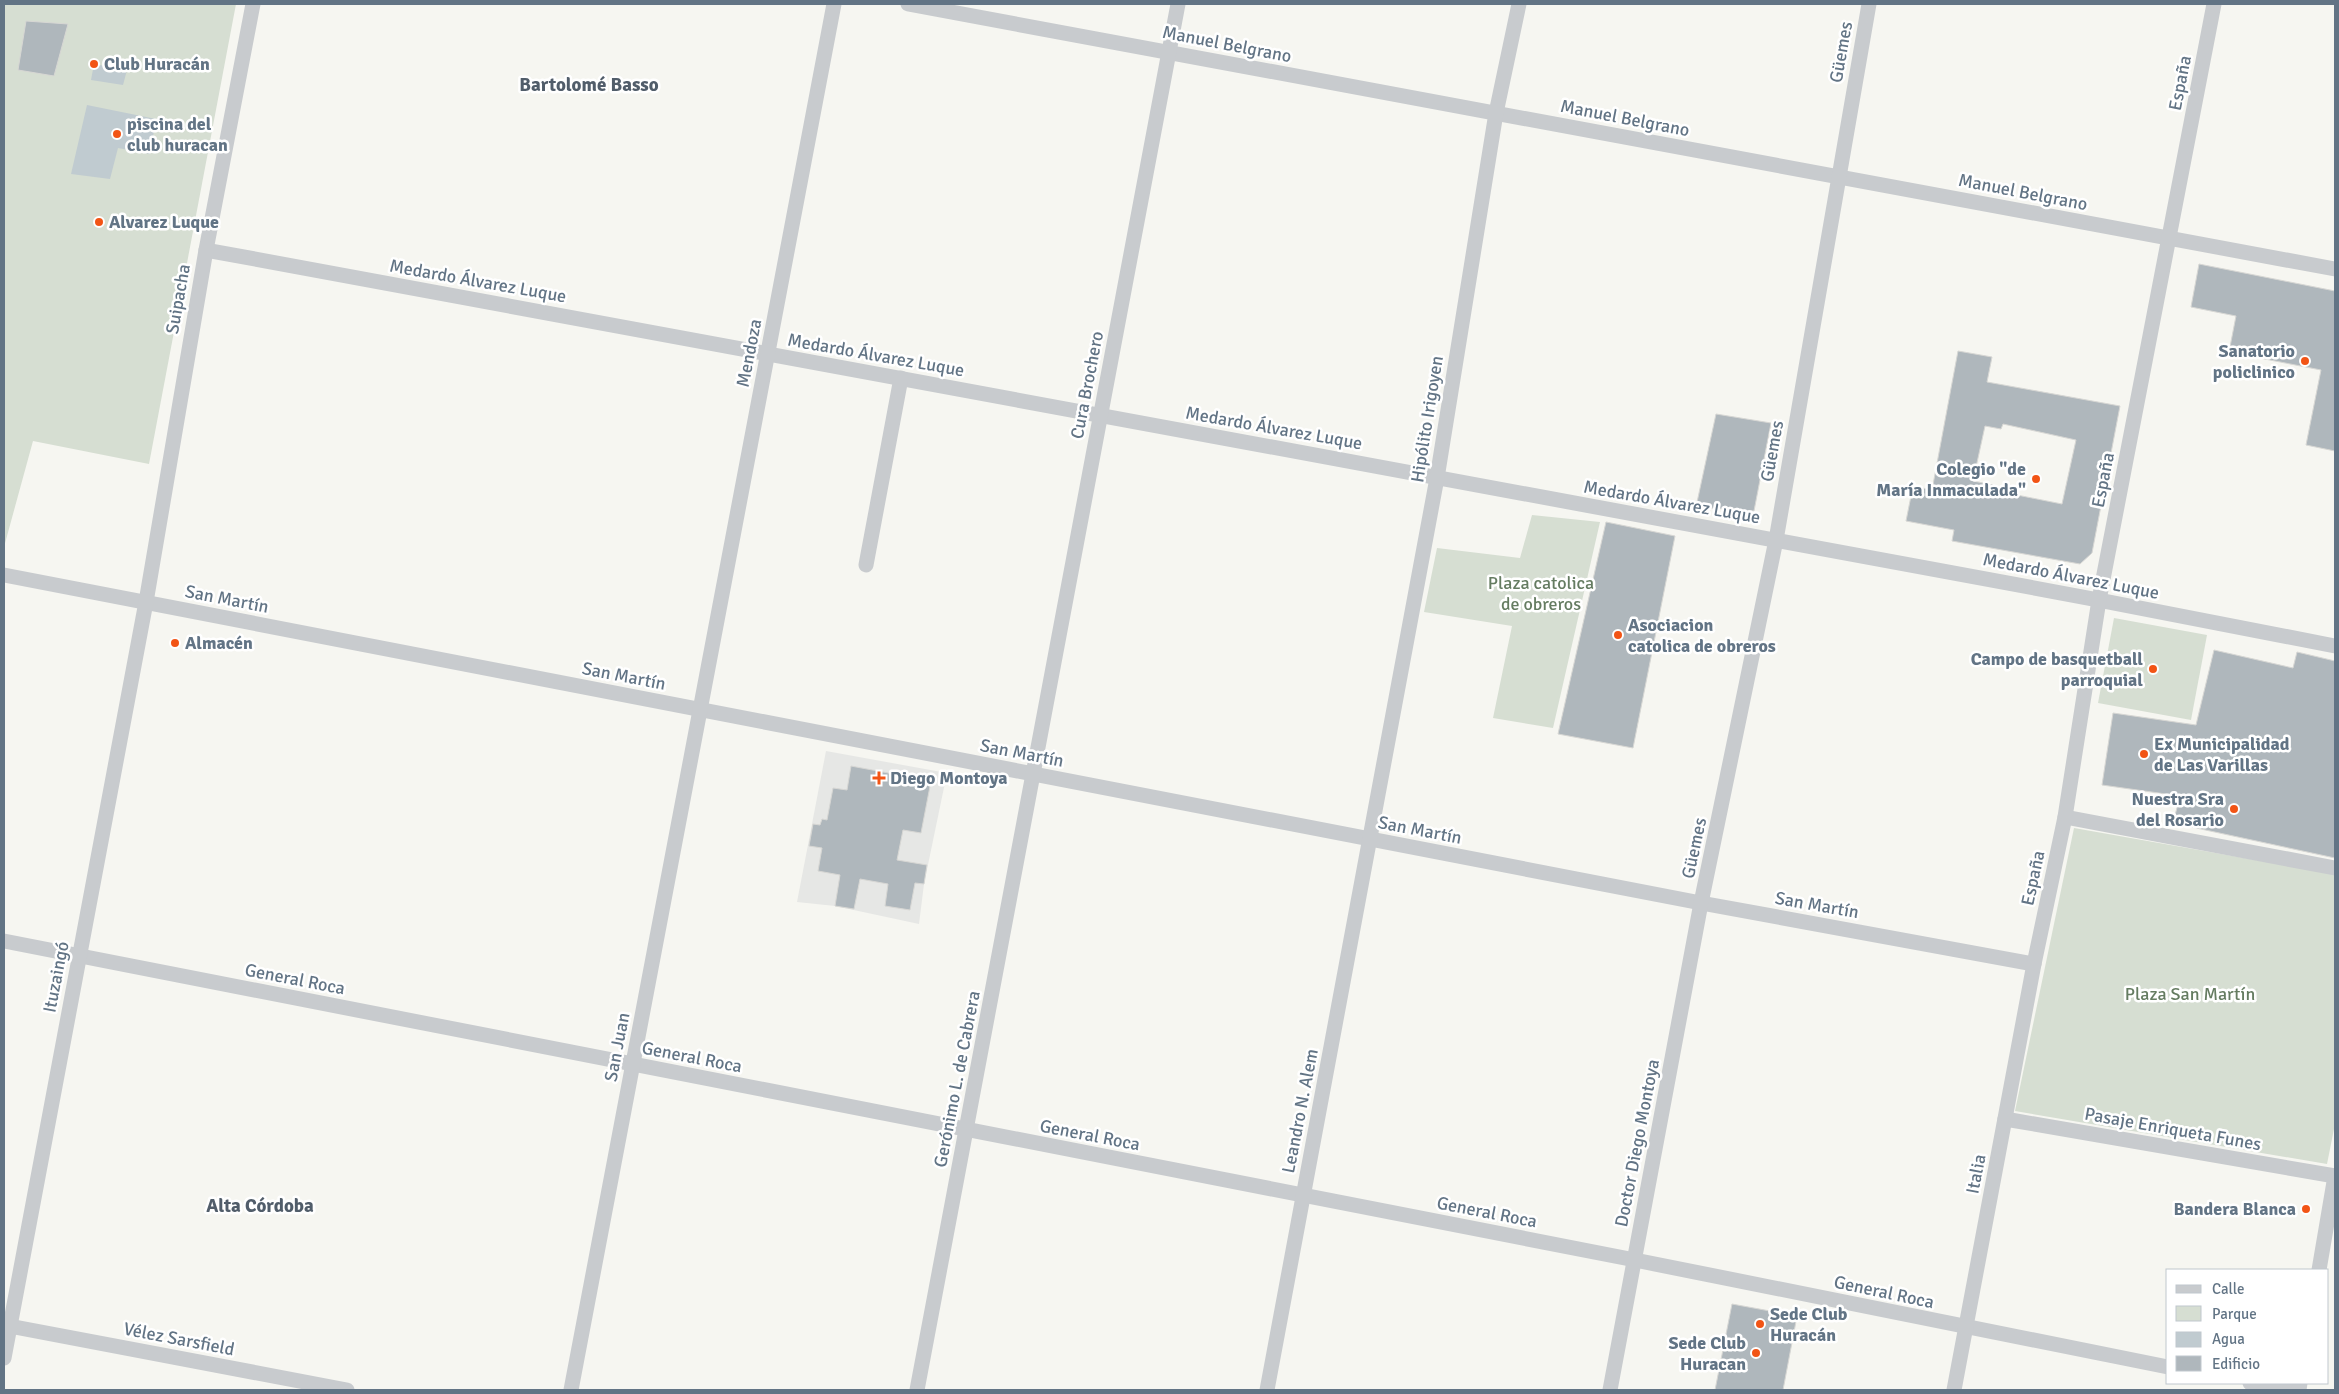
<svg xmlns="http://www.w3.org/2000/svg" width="2339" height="1394" viewBox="0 0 2339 1394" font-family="Signika,sans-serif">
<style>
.built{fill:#e6e7e5}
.green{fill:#d6ded2}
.water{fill:#c0cbd0}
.building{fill:#afb7bc;stroke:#d7d7d4;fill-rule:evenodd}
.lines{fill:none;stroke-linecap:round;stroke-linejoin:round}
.minor{stroke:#c8cbce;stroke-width:15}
.poi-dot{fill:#f25415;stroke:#fff;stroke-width:2}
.labels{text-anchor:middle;stroke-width:5;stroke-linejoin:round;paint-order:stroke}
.street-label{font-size:18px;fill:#627485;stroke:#fff}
.poi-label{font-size:18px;font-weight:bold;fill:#627485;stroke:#fff;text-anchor:start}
.park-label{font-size:18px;fill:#657c61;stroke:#fff}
.neighbourhood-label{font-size:19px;font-weight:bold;fill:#515d6a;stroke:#fff}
</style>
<rect width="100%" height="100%" fill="#f6f6f1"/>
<path class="built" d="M826 751 947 773 924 884 919 924 835 906 797 902Z"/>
<g class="green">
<path d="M4 4H236L149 464 33 441 4 547Z"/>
<path d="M1532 515 1600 522 1553 728 1493 718 1512 626 1424 612 1437 548 1520 558Z"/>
<path d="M2114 618 2207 635 2191 720 2098 703Z"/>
<path d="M2074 828 2335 874V1124L2327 1164 2015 1111Z"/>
</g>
<g class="water">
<path d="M94 64 127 70 123 85 91 80Z"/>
<path d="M87 105 156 119 150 154 118 148 110 179 71 174Z"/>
</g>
<g class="building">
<path d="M26 21 68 24 54 76 18 70Z"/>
<path d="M2199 264 2335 291V451L2306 445 2321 370 2229 352 2236 316 2191 307Z"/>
<path d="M1958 351 1992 357 1987 382 2120 406 2092 553 2080 564 1952 541 1954 530 1906 521 1913 486 1932 490ZM2003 424 2076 440 2062 504 1992 490 1993 485 1973 481 1985 426 2001 429Z"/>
<path d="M1716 414 1771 423 1754 511 1696 507Z"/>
<path d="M1606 522 1675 536 1633 748 1558 734Z"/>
<path d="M2214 650 2293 668 2297 652 2335 661V858L2173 823 2180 796 2102 785 2113 713 2196 725Z"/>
<path d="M851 766 931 781 921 833 903 830 897 860 927 865 924 884 915 883 910 910 885 906 888 884 860 879 854 909 835 906 840 875 818 871 822 848 809 846 813 824 820 825 822 819 827 820 833 788 847 790Z"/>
<path d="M1732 1304 1797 1316 1783 1390H1715Z"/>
</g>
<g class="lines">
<g class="minor">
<path d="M908 4 2335 269"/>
<path d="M206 250 2099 600 2335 646"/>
<path d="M866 565 901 378"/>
<path d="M4 575 1701 903 2034 964"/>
<path d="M2065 817 2335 868"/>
<path d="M4 941 1635 1260 2168 1367"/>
<path d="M2005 1119 2335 1176"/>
<path d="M2319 1270 2335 1176"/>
<path d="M4 1325 347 1390"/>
<path d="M4 1358 146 602 206 250 253 4"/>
<path d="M2250 1383 2289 1390"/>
<path d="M571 1390 834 4"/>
<path d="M917 1390 1178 4"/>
<path d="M1267 1390 1437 478 1496 113 1519 4"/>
<path d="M1610 1390 1701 903 1776 540 1869 4"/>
<path d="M1954 1390 2034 964 2065 817 2099 600 2214 4"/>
<path d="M2299 1390 2300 1383"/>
</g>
</g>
<g class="poi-dot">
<circle cx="94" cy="64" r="5"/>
<circle cx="117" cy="134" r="5"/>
<circle cx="99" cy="222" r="5"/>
<circle cx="2305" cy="361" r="5"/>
<circle cx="2036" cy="479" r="5"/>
<circle cx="1618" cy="635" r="5"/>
<circle cx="175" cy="643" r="5"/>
<circle cx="2153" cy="669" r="5"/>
<circle cx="2144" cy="754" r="5"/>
<path d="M876.5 770.5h5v5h5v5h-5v5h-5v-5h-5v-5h5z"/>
<circle cx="2234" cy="809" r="5"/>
<circle cx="2306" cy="1209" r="5"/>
<circle cx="1760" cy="1324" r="5"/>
<circle cx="1756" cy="1353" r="5"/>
</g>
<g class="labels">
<g class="street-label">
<text transform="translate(1227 44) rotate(11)" y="6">Manuel Belgrano</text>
<text transform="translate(1841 52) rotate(-80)" y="6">Güemes</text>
<text transform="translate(2180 83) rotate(-79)" y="6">España</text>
<text transform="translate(1625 118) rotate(11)" y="6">Manuel Belgrano</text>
<text transform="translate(2023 192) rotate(11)" y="6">Manuel Belgrano</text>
<text transform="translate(478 281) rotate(10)" y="6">Medardo Álvarez Luque</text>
<text transform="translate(178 299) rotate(-80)" y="6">Suipacha</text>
<text transform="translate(749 353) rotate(-79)" y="6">Mendoza</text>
<text transform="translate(876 355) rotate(10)" y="6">Medardo Álvarez Luque</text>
<text transform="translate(1087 385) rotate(-79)" y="6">Cura Brochero</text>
<text transform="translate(1427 419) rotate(-81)" y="6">Hipólito Irigoyen</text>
<text transform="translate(1274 428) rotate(10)" y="6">Medardo Álvarez Luque</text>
<text transform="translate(1772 451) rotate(-80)" y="6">Güemes</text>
<text transform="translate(2103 480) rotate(-79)" y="6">España</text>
<text transform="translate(1672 502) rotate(10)" y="6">Medardo Álvarez Luque</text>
<text transform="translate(2071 576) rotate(11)" y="6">Medardo Álvarez Luque</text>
<text transform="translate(227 599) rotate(11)" y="6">San Martín</text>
<text transform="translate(624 676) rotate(11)" y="6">San Martín</text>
<text transform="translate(1022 753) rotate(11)" y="6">San Martín</text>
<text transform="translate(1420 830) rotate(11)" y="6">San Martín</text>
<text transform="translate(1694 848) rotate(-78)" y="6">Güemes</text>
<text transform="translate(2033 878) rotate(-78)" y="6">España</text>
<text transform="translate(1817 905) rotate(10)" y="6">San Martín</text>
<text transform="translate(56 977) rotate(-79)" y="6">Ituzaingó</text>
<text transform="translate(295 979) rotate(11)" y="6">General Roca</text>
<text transform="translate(617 1047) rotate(-79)" y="6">San Juan</text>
<text transform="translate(692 1057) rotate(11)" y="6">General Roca</text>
<text transform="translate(957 1079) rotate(-79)" y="6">Gerónimo L. de Cabrera</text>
<text transform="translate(1300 1111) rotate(-79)" y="6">Leandro N. Alem</text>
<text transform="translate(2173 1129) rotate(10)" y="6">Pasaje Enriqueta Funes</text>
<text transform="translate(1090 1135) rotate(11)" y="6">General Roca</text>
<text transform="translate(1637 1143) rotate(-79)" y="6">Doctor Diego Montoya</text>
<text transform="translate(1976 1174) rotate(-79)" y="6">Italia</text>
<text transform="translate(1487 1212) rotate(11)" y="6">General Roca</text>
<text transform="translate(1884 1292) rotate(12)" y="6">General Roca</text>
<text transform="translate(179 1339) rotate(11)" y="6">Vélez Sarsfield</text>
</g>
<g class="poi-label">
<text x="104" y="70">Club Huracán</text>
<text x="127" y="130">piscina del<tspan x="127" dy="21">club huracan</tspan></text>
<text x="109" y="228">Alvarez Luque</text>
<text x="2295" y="357" text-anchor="end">Sanatorio<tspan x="2295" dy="21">policlinico</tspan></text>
<text x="2026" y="475" text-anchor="end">Colegio "de<tspan x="2026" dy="21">María Inmaculada"</tspan></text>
<text x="1628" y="631">Asociacion<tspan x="1628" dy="21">catolica de obreros</tspan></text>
<text x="185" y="649">Almacén</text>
<text x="2143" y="665" text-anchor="end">Campo de basquetball<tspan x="2143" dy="21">parroquial</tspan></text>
<text x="2154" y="750">Ex Municipalidad<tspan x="2154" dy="21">de Las Varillas</tspan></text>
<text x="890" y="784">Diego Montoya</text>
<text x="2224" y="805" text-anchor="end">Nuestra Sra<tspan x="2224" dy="21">del Rosario</tspan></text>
<text x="2296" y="1215" text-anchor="end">Bandera Blanca</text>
<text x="1770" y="1320">Sede Club<tspan x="1770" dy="21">Huracán</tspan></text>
<text x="1746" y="1349" text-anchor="end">Sede Club<tspan x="1746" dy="21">Huracan</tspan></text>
</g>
<g class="park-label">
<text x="1541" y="589">Plaza catolica<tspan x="1541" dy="21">de obreros</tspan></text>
<text x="2190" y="1000">Plaza San Martín</text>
</g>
<g class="neighbourhood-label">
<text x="589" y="91">Bartolomé Basso</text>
<text x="260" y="1212">Alta Córdoba</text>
</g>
</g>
<rect width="2339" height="1394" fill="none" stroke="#627485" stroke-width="10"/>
<rect x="2166" y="1269" width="162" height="115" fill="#ffffff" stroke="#c0c7ce"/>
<rect x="2176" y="1285" width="25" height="8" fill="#c8cbce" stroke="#c0c7ce"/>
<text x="2212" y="1294" font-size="15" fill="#627485">Calle</text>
<rect x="2176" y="1306" width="25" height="15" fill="#d6ded2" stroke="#c0c7ce"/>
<text x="2212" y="1319" font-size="15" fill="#627485">Parque</text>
<rect x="2176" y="1332" width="25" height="15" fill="#c0cbd0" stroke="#c0c7ce"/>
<text x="2212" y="1344" font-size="15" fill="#627485">Agua</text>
<rect x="2176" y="1356" width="25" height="15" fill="#afb7bc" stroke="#c0c7ce"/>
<text x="2212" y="1369" font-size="15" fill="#627485">Edificio</text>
</svg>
